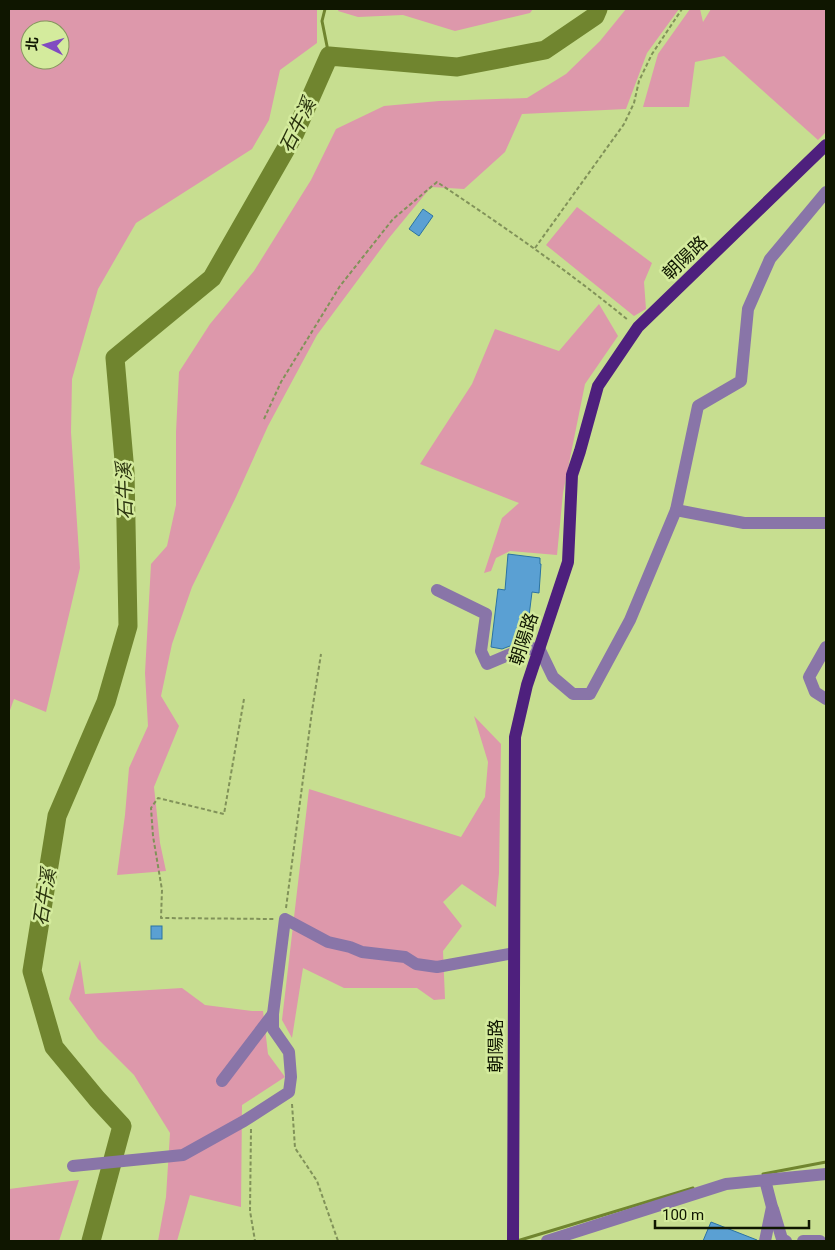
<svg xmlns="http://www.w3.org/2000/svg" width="835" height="1250" viewBox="0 0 835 1250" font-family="Roboto,'Noto Sans TC',sans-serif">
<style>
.green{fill:#dd98ab;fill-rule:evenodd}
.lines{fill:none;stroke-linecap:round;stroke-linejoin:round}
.stream{stroke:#70852f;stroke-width:3}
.river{stroke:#70852f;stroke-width:19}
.building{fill:#5aa0d3;stroke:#2b73a3}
.path{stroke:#819259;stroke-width:2;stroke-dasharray:4 2.5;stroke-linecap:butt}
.minor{stroke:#8975a8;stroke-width:12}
.major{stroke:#4e207d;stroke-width:12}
.labels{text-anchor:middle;stroke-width:5;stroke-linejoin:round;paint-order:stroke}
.street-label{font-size:18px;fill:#0f1600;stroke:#d4eb9d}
.water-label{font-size:19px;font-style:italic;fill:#29320d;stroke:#d4eb9d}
</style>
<rect width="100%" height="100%" fill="#c7de90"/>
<g class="green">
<path d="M9 9H317V43L280 70 269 120 252 149 136 223 98 289 72 379 71 432 80 568 46 712 14 699 9 713ZM30 30H60V60H30Z"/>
<path d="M339 9H533L530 13 455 31 403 15 358 17 338 11Z"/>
<path d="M626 9H679L647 53 626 109 522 114 505 152 464 189 431 187 389 238 317 335 268 426 236 497 192 587 172 644 161 696 179 726 154 787 160 843 166 871 117 875 125 815 129 768 148 726 145 673 151 564 167 546 176 505V432L179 372 210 324 254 271 311 180 336 129 384 106 439 101 527 98 566 74 600 41Z"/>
<path d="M690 9H700L703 22 711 9H826V132L818 140 724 56 695 62 689 107H643L658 54Z"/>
<path d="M577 207 652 263 644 282 646 309 634 316 546 245Z"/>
<path d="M599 304 618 336 585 384 563 493 557 555 510 551 496 558 491 571 484 573 502 518 519 503 420 464 472 384 495 329 559 351Z"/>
<path d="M474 716 501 744 499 873 496 907 462 884 443 902 462 926 443 951 445 999 434 1000 417 988H344L303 968 292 1038 282 1020 309 789 461 837 485 797 488 762Z"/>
<path d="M80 960 85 994 182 988 205 1005 252 1011H263L268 1054 285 1077 242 1105 241 1207 190 1195 177 1241H158L166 1197 170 1133 134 1075 98 1039 69 999Z"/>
<path d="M79 1180 59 1241H9V1189Z"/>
</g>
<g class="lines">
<g class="stream">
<path d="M325 9 322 21 329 56"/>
<path d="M763 1174 826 1162"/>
<path d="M517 1241 693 1188"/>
</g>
<path class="river" d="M91 1241 122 1126 97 1099 54 1047 32 971 57 816 106 702 128 626 125 472 115 358 212 278 295 133 329 56 457 67 545 50 595 16 598 9"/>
</g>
<g class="building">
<path d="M423 209 433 216 419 236 409 229Z"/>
<path d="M508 554 540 558V564H541L539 593 532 592 526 640 502 649 491 647 498 589 505 590Z"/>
<rect x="151" y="926" width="11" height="13"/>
<path d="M711 1222 757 1240V1241H703Z"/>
</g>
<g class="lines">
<g class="path">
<path d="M535 248 624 124 634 103 639 81 652 54 682 9"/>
<path d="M264 419 281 382 340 286 393 219 437 182C503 226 567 270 628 320"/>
<path d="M244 699 224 814 158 798 151 808 153 836 162 890 161 918 274 919"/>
<path d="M286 908 312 711 321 654"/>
<path d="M292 1104 295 1148 317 1181 338 1241"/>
<path d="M251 1129 250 1211 255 1241"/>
</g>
<g class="minor">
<path d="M676 510 744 523H826"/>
<path d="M437 590 486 614 481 651 487 664 520 650 539 648 553 677 573 694H590L630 620 676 510 698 406 741 381 748 309 770 259 826 192"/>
<path d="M826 647 809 677 815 692 826 699"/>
<path d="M222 1081 273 1014"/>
<path d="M73 1166 183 1155 244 1121 289 1092 291 1077 289 1052 273 1029V1014L285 919 328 942 350 947 362 952 405 957 416 964 437 967 514 953"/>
<path d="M765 1180 772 1207 765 1241"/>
<path d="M773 1209 782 1239 786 1241"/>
<path d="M547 1241 726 1184 826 1174"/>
<path d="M803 1241H820"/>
</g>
<path class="major" d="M513 1241 515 737 527 685 568 562 572 475 580 451 598 386 638 327 826 145"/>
</g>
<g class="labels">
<g class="street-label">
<text transform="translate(685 258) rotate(-44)" y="6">朝陽路</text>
<text transform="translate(524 639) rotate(-72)" y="6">朝陽路</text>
<text transform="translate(496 1046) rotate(-90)" y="6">朝陽路</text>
</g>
<g class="water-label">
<text transform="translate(297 125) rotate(-64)" y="7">石牛溪</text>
<text transform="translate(124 491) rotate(-92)" y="7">石牛溪</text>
<text transform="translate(44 897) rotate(-81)" y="7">石牛溪</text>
</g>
</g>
<rect width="835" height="1250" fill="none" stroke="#0f1600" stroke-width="20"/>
<g transform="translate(45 45) rotate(275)"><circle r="24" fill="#d4eb9d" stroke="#85965e"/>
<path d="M0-4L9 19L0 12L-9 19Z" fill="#814ac1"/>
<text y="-8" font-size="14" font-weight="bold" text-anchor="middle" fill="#0f1600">北</text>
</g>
<path d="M655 1220v8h154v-8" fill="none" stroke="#0f1600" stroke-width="2.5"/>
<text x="662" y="1220" font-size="15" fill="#0f1600" stroke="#d4eb9d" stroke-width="4" paint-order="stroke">100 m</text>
</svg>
